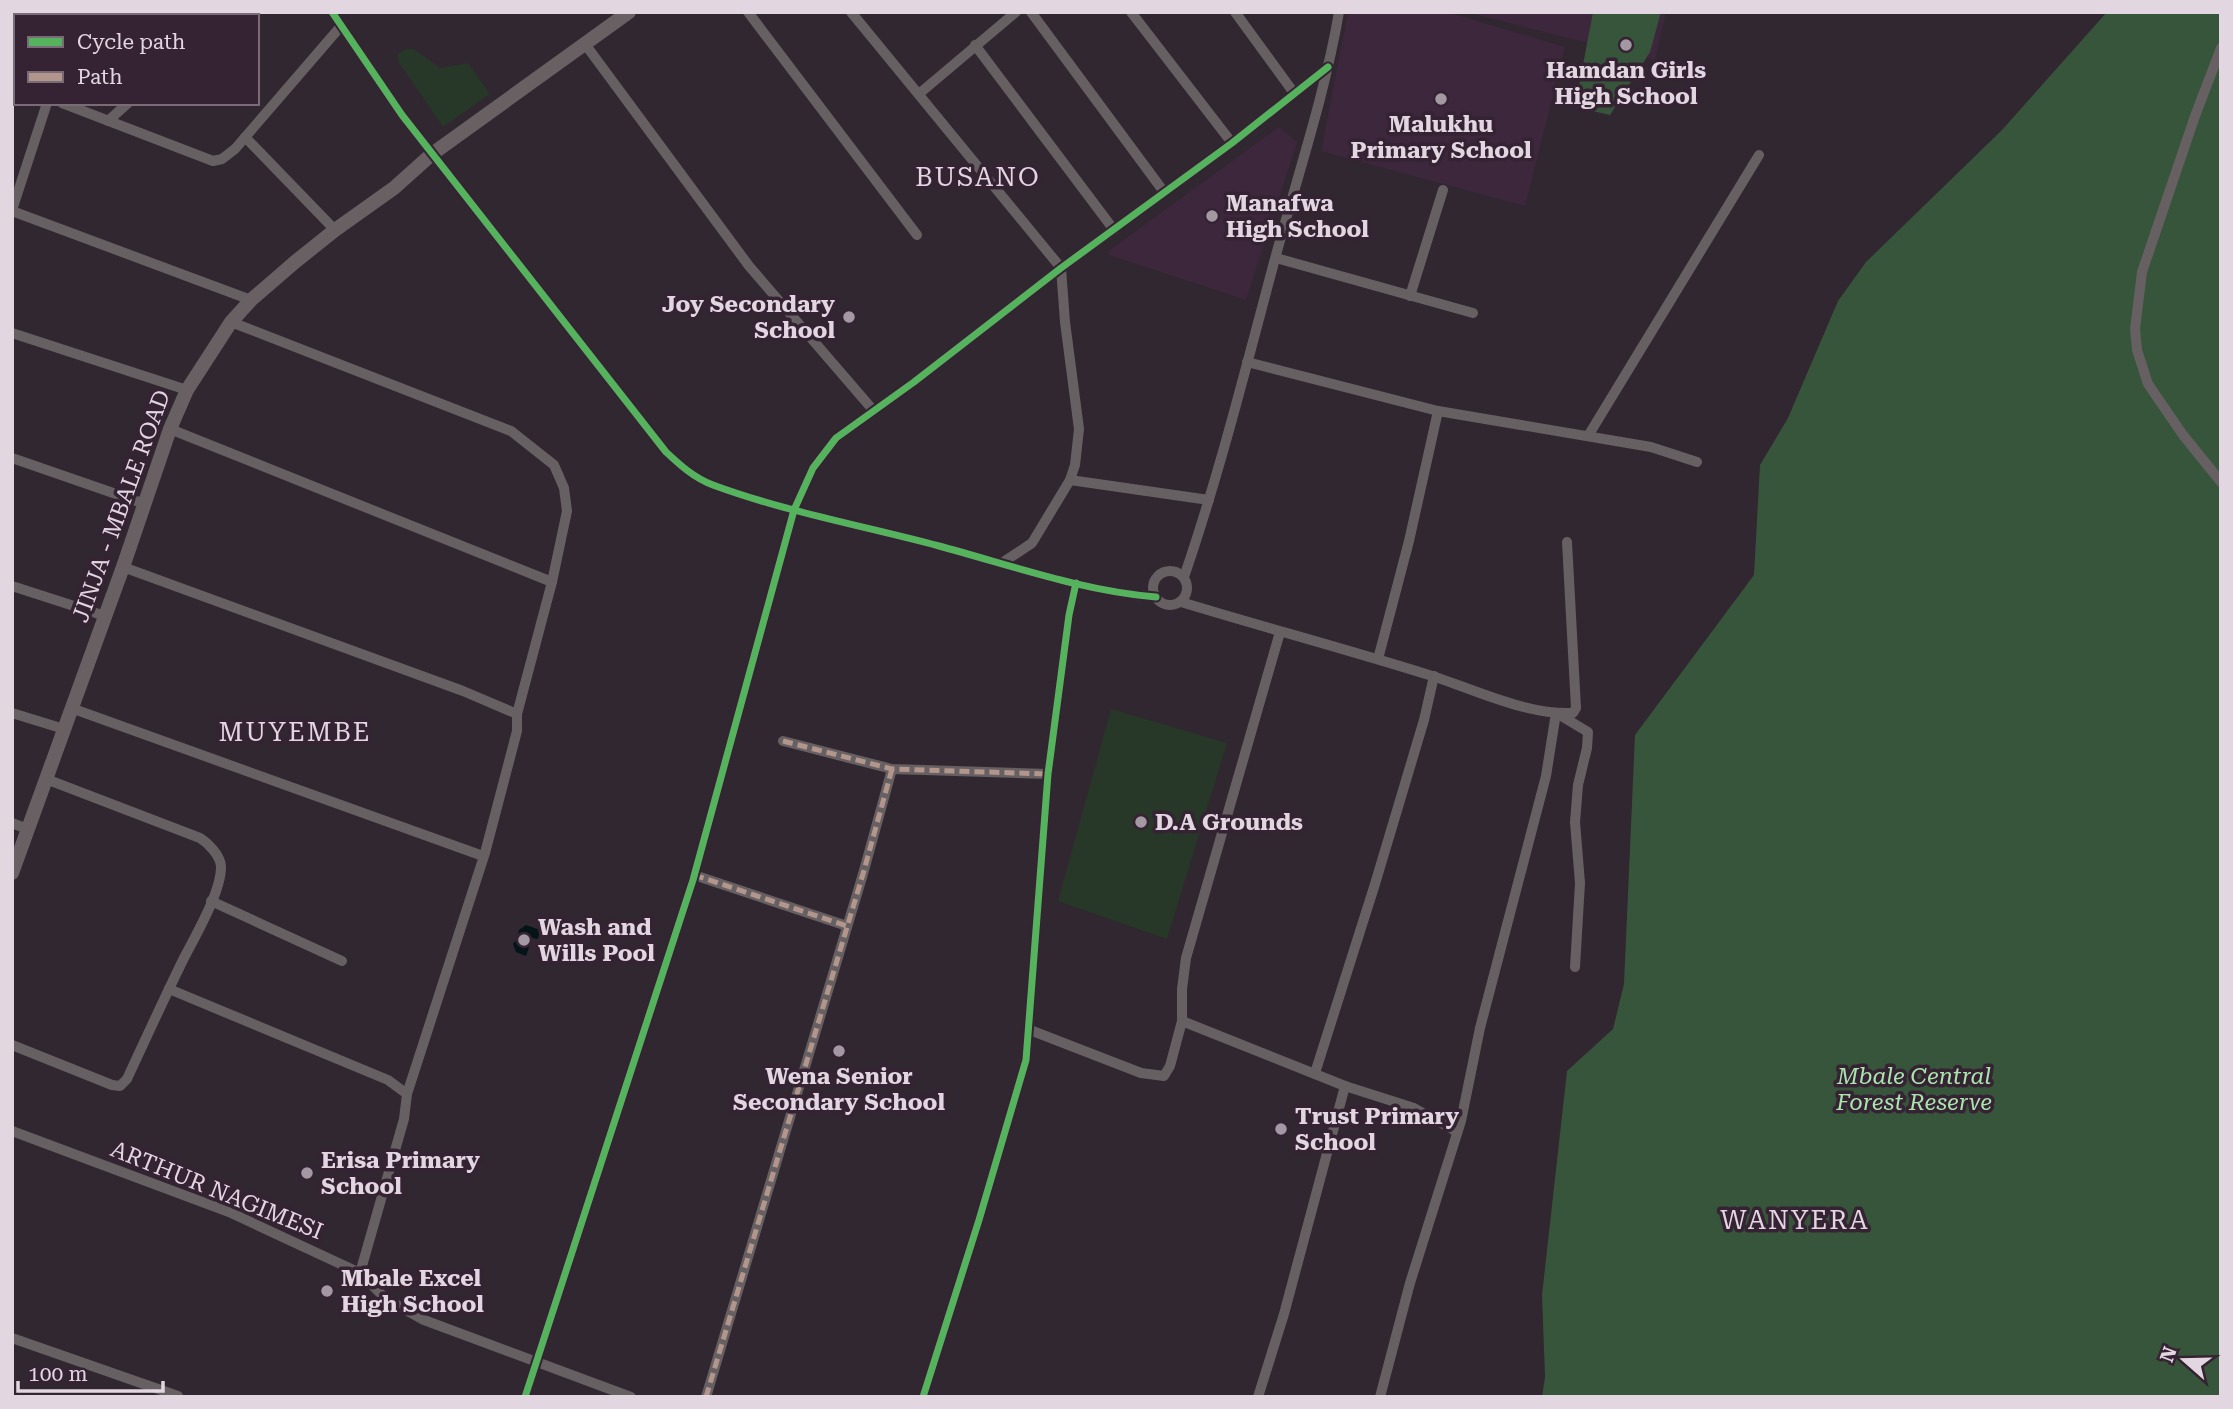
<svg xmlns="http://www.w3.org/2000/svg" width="2233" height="1409" viewBox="0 0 2233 1409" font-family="'Roboto Serif',serif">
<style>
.built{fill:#3d273c}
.green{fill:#273728}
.forest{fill:#37553a}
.water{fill:#051417}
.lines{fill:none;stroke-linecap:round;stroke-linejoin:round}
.minor{stroke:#676062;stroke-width:10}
.major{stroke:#686063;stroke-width:14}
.quiet{stroke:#b2968c;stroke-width:5;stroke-dasharray:10 5;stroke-linecap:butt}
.cycleway-casing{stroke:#352334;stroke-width:11}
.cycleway{stroke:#56b35d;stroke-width:7}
.poi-dot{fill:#a499a3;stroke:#352334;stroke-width:2.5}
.labels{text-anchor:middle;stroke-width:7;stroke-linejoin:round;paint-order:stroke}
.poi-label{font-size:23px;font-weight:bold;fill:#e2d6e1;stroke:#352334;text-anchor:start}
.street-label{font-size:23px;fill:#e2d6e1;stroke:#352334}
.park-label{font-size:23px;font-style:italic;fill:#a9e5ac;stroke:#352334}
.quarter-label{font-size:26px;letter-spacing:2px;fill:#e2d6e1;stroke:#352334}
</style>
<rect width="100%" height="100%" fill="#312730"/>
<g class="built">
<path d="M1348 12H1447L1565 47 1525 206 1321 151Z"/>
<path d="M1466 12H1666L1655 60Z"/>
<path d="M1279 127 1297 142 1246 300 1109 255 1107 252Z"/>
</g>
<g class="green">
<path d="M406 49H414L440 68 468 63 490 94 443 127 398 61V54Z"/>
<path d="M1111 709 1227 743 1167 939 1058 901Z"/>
</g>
<g class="forest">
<path d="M1593 12H1661L1650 52 1610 115 1575 107Z"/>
<path d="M2107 12H2221V1397H1542L1545 1377 1542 1295 1567 1071 1613 1029 1624 984 1635 735 1754 575 1760 465 1788 418 1838 301 1866 262 2002 130Z"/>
</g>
<path class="water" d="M526 925 540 930 538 939 532 938 526 956 516 952 513 944 518 938 519 930Z"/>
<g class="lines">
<g class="minor">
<path d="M332 12 402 115 666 452C680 465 694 478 713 485 786 512 864 526 939 546 1010 565 1082 591 1156 597"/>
<path d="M748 12 917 235"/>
<path d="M851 12 1061 268 1065 322 1079 429 1075 465 1070 480 1032 543 1002 563"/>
<path d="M1031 12 1164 192"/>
<path d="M1131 12 1232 143"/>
<path d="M1235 12 1294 93"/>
<path d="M204 16 207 12"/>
<path d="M585 44 749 266 873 410"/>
<path d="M975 45 1114 230"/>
<path d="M2221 48 2195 116 2142 272 2135 329 2137 350 2148 384 2183 435 2221 482"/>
<path d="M12 84 16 86"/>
<path d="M920 93 1016 12"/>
<path d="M62 103 213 161 222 159 235 149 341 26"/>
<path d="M108 121 128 103"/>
<path d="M245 137 335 230"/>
<path d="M12 210 47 103"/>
<path d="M12 211 251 300"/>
<path d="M1276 258 1473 313"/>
<path d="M1410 296 1443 190"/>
<path d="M231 322 511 431 554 465 564 488 567 511 552 582 517 714"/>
<path d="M12 333 187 390"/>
<path d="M1247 362 1438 411 1651 447 1697 462"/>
<path d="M170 429 552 582"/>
<path d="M1588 436 1759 155"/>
<path d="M12 458 145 504"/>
<path d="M1070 480 1209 500"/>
<path d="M123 567 463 691 517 714V731L485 853 407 1094"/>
<circle cx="1170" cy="588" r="17"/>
<path d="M1184 577C1220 472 1247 363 1276 255 1298 174 1325 94 1339 12"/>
<path d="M12 586 105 616"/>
<path d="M1181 602C1263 627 1346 649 1429 675 1474 689 1525 715 1573 713L1576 708 1567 542"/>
<path d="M1378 659 1409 541 1438 411"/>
<path d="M71 708 483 856"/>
<path d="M12 713 64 729"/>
<path d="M1558 714 1588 732 1587 748 1578 785 1575 822 1580 883 1575 967"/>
<path d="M783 741 892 769 1048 774"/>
<path d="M12 823 27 829"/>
<path d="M694 875 847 926"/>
<path d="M211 901 342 961"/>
<path d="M169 989 388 1080 407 1094 404 1119 360 1273"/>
<path d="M1182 1021V989L1186 958 1280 632"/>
<path d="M1030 1030 1141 1073 1164 1076 1170 1066 1182 1021 1345 1086 1414 1108 1457 1132"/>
<path d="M12 1045 112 1085 120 1086 127 1079C145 1040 163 1001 182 962 194 938 221 893 221 867 221 856 208 843 200 838L46 779"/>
<path d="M1315 1073 1375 884 1424 720 1434 676"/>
<path d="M12 1131 229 1212 360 1273 386 1299 424 1320 631 1397"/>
<path d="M12 1338 178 1396"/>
<path d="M525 1397 693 880 794 510 813 468 836 438 914 382 1061 268 1232 143 1328 67"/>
<path d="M706 1397 863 874 892 769"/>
<path d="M923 1397 979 1220 1026 1060 1048 774 1069 615 1076 583"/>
<path d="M1258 1397 1284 1314 1345 1086"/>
<path d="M1380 1397 1410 1283 1461 1121 1480 1028 1546 776 1556 713"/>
</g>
<path class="major" d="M12 873 123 567 170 429 187 390 231 322 251 300 295 262 335 230 394 188 432 154 629 12"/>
<g class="quiet">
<path d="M783 741 892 769 1048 774"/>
<path d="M694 875 847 926"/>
<path d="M706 1397 863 874 892 769"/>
</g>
<g class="cycleway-casing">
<g id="cycleway">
<path d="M332 12 402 115 666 452C680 465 694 478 713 485 786 512 864 526 939 546 1010 565 1082 591 1156 597"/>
<path d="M525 1397 693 880 794 510 813 468 836 438 914 382 1061 268 1232 143 1328 67"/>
<path d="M923 1397 979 1220 1026 1060 1048 774 1069 615 1076 583"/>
</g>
</g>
<use href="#cycleway" class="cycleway"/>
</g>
<g class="poi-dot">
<circle cx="1626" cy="45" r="7"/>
<circle cx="1441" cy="99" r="7"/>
<circle cx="1212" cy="216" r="7"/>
<circle cx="849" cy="317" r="7"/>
<circle cx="1141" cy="822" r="7"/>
<circle cx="524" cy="940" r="7"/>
<circle cx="839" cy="1051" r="7"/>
<circle cx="1281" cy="1129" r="7"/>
<circle cx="307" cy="1173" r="7"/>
<circle cx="327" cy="1291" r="7"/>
</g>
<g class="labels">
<g class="poi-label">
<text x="1626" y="78" text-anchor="middle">Hamdan Girls<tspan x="1626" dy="26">High School</tspan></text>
<text x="1441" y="132" text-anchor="middle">Malukhu<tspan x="1441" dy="26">Primary School</tspan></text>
<text x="1226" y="211">Manafwa<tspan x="1226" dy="26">High School</tspan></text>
<text x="835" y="312" text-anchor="end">Joy Secondary<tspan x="835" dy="26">School</tspan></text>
<text x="1155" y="830">D.A Grounds</text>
<text x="538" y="935">Wash and<tspan x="538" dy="26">Wills Pool</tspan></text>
<text x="839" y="1084" text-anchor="middle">Wena Senior<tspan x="839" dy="26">Secondary School</tspan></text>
<text x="1295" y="1124">Trust Primary<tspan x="1295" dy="26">School</tspan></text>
<text x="321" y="1168">Erisa Primary<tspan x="321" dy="26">School</tspan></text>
<text x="341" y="1286">Mbale Excel<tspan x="341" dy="26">High School</tspan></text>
</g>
<g class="street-label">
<text transform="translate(121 506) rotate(-70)" y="8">JINJA - MBALE ROAD</text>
<text transform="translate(217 1190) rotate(22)" y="8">ARTHUR NAGIMESI</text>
</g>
<g class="park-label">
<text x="1914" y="1084">Mbale Central<tspan x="1914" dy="26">Forest Reserve</tspan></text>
</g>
<g class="quarter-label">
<text x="978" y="186">BUSANO</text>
<text x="295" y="741">MUYEMBE</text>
<text x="1795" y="1229">WANYERA</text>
</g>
</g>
<rect width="2233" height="1409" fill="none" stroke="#e2d6e1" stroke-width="28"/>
<rect x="14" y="14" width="245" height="91" fill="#352334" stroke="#7a6b79" stroke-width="2"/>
<rect x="28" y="37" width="35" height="10" fill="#56b35d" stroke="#7a6b79" stroke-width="2"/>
<text x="77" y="49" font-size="21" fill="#e2d6e1">Cycle path</text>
<rect x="28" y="72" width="35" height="10" fill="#b2968c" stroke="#7a6b79" stroke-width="2"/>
<text x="77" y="84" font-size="21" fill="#e2d6e1">Path</text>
<g transform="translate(2184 1360) rotate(290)" stroke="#352334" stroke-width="5" paint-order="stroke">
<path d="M0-5L12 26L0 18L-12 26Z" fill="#e2d6e1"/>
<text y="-10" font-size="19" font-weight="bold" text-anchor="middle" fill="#e2d6e1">N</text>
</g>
<path d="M18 1381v10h145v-10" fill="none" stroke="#e2d6e1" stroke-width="3.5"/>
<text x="28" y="1381" font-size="21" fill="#e2d6e1" stroke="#352334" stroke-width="5" paint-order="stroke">100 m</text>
</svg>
